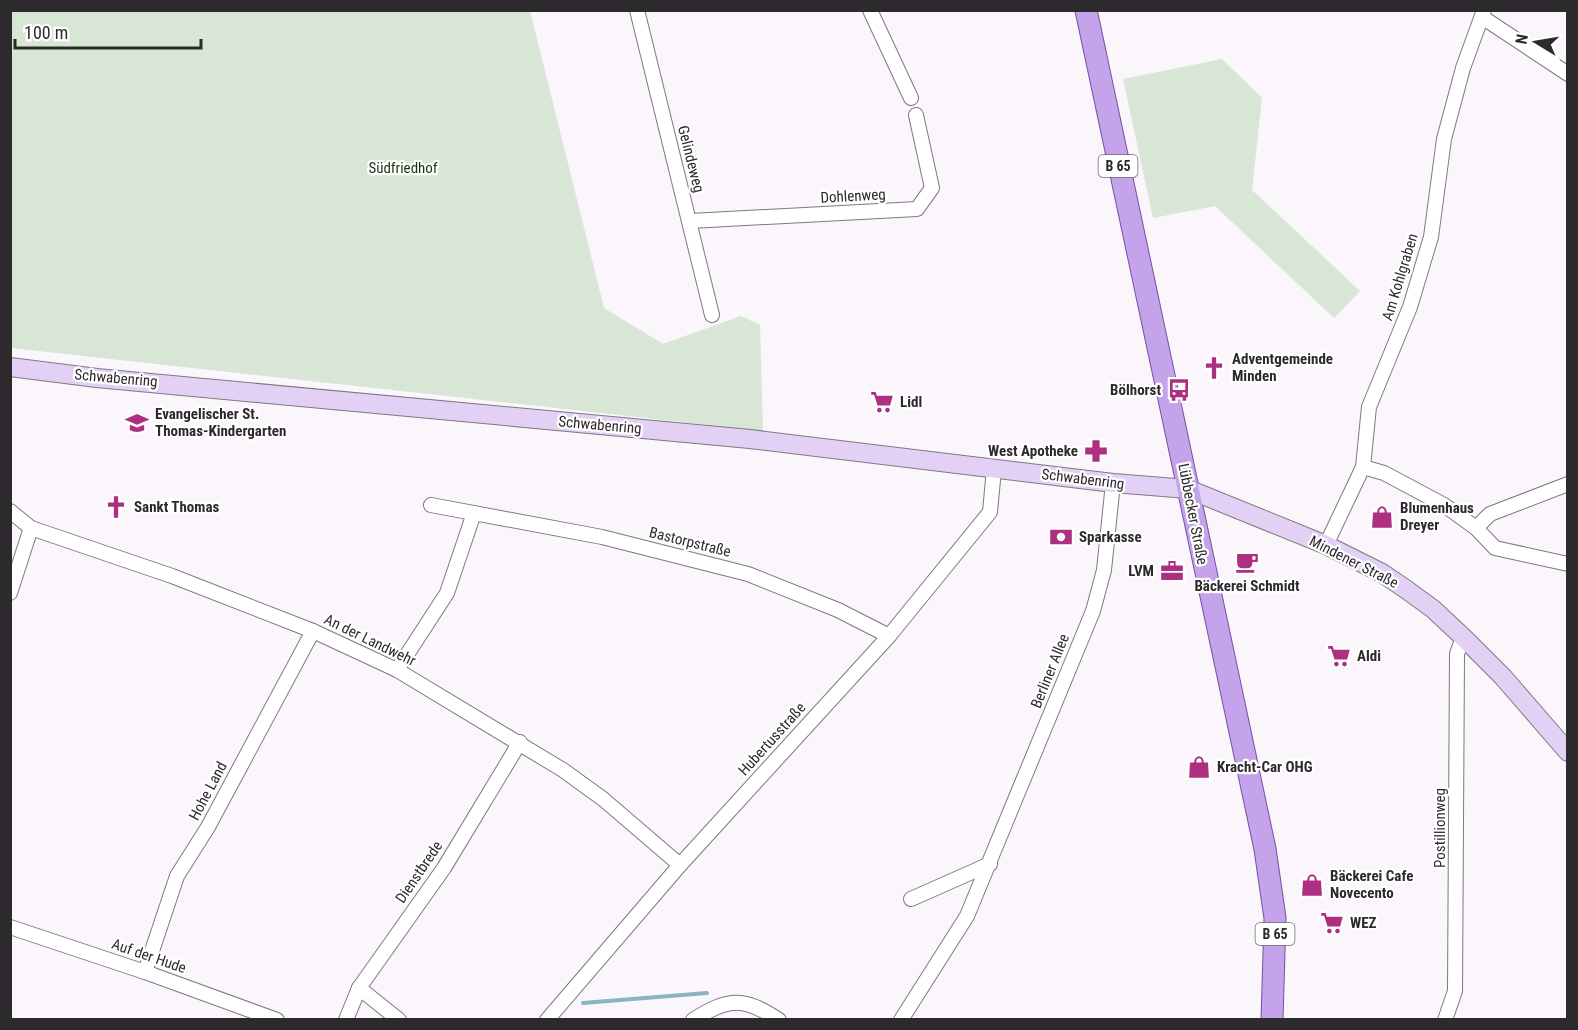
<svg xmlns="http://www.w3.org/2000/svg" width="1578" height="1030" viewBox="0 0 1578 1030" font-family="'Roboto Condensed',sans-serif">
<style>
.green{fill:#d8e6d5}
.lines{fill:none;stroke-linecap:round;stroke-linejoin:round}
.stream{stroke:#8bb4c0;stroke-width:4}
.street-casing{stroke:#7e797f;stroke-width:16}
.secondary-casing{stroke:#7e797f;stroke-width:20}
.primary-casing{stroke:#7651a0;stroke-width:23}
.street{stroke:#fff;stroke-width:14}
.secondary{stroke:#e2d1f5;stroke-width:18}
.primary{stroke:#c5a3eb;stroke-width:21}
.labels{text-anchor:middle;stroke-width:4.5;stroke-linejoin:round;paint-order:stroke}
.shield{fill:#fff;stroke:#6c6a6c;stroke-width:1.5}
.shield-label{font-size:14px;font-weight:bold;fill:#2d2a2d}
.street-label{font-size:15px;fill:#2d2a2d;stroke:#fff}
.park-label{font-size:15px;fill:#15360d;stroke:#fff}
.poi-label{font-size:15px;font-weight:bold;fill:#2d2a2d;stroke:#fff;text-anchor:start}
</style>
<rect width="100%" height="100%" fill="#fbf5fc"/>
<g class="green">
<path d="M11 10 530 11 604 308 663 344 741 316 760 325 763 431 11 348Z"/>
<path d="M1222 59 1262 98 1252 190 1360 291 1334 318 1215 206 1153 218 1123 79Z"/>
</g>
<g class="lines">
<path class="stream" d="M583 1003 707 993"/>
<g class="street-casing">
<g id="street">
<path d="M637 10 712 315"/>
<path d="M870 10 911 98"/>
<path d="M1482 17 1568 74"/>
<path d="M690 221 917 209 932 188 916 115"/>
<path d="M1363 467 1384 473 1444 505 1476 528 1495 548 1568 564"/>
<path d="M431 505 602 537 748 574 838 610 889 636"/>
<path d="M10 511 31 528 172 576 313 631 397 670 563 770 603 799 680 865"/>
<path d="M1476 528 1490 514 1568 484"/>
<path d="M1326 545 1363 467 1369 407 1410 307 1431 237 1444 139 1463 68 1484 10"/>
<path d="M10 593 31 528"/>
<path d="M397 670 447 593 474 513"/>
<path d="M911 899 990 864"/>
<path d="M10 927 145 972 277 1020"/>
<path d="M145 972 177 876 208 827 313 631"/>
<path d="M359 988 399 1020"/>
<path d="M346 1020 359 988 444 868 520 742"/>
<path d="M547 1020 680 865 889 636 990 512 994 469"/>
<path d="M693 1020C729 997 744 997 779 1020"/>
<path d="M901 1020 967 916 1093 611 1104 570 1113 483"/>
<path d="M1445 1020 1455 991 1457 654 1463 637"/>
</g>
</g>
<g class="secondary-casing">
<path id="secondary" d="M10 367 97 378 750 439 1113 483 1188 489 1326 545 1382 573 1407 590 1433 609 1463 637 1503 677 1568 752"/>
</g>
<g class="primary-casing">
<path id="primary" d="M1086 10 1265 849 1275 918 1272 1020"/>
</g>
<use href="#street" class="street"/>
<use href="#secondary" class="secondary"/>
<use href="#primary" class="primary"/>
</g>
<defs>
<g id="church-bare" transform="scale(1.8)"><path d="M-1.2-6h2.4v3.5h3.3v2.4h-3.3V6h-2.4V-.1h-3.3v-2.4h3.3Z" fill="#ad3080" stroke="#fff" stroke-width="2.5" paint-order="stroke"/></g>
<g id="bus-bare" transform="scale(1.8)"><path d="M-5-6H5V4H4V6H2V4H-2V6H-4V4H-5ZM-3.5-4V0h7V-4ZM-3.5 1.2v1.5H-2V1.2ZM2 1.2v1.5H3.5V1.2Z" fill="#ad3080" stroke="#fff" stroke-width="2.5" paint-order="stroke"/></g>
<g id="supermarket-bare" transform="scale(1.8)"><path d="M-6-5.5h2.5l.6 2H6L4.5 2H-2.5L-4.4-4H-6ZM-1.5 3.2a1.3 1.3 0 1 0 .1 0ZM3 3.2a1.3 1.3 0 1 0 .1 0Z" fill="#ad3080" stroke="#fff" stroke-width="2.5" paint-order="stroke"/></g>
<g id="school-bare" transform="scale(1.8)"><path d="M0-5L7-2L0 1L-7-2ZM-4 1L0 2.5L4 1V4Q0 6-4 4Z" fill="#ad3080" stroke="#fff" stroke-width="2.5" paint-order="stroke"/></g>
<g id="pharmacy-bare" transform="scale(1.8)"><path d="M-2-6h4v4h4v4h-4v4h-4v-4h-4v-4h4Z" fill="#ad3080" stroke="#fff" stroke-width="2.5" paint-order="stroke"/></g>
<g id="shop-bare" transform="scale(1.8)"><path d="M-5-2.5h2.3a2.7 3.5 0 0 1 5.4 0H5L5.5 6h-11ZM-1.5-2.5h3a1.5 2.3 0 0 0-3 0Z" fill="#ad3080" stroke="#fff" stroke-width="2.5" paint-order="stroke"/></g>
<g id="bank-bare" transform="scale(1.8)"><path d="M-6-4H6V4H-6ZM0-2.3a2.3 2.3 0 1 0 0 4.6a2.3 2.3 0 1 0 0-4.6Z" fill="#ad3080" stroke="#fff" stroke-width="2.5" paint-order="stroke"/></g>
<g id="cafe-bare" transform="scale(1.8)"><path d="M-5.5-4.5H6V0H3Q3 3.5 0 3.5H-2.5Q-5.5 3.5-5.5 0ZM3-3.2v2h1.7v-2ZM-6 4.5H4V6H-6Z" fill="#ad3080" stroke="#fff" stroke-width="2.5" paint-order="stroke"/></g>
<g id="office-bare" transform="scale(1.8)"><path d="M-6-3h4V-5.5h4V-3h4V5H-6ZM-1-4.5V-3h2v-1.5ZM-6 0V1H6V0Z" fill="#ad3080" stroke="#fff" stroke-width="2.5" paint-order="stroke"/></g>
</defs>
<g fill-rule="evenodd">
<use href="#church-bare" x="1214" y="368"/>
<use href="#bus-bare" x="1179" y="390"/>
<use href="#supermarket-bare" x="882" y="402"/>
<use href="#school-bare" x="137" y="423"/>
<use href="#pharmacy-bare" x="1096" y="451"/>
<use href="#church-bare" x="116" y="507"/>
<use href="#shop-bare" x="1382" y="517"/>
<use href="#bank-bare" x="1061" y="537"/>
<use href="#cafe-bare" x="1247" y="562"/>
<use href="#office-bare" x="1172" y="571"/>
<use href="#supermarket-bare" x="1339" y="656"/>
<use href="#shop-bare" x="1199" y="767"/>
<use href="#shop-bare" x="1312" y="885"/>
<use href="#supermarket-bare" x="1332" y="923"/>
</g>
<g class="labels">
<g class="shield">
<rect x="1098.5" y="155" width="39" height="22" rx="4.5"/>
<rect x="1255.5" y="923" width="39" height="22" rx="4.5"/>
</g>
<g class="shield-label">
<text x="1118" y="171">B 65</text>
<text x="1275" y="939">B 65</text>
</g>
<g class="street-label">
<text transform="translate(691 159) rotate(76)" y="5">Gelindeweg</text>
<text transform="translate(853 196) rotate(-3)" y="5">Dohlenweg</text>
<text transform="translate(1400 277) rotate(-73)" y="5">Am Kohlgraben</text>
<text transform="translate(116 378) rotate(5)" y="5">Schwabenring</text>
<text transform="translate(600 425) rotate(5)" y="5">Schwabenring</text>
<text transform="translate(1083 479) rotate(7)" y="5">Schwabenring</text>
<text transform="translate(1193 514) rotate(79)" y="5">Lübbecker Straße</text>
<text transform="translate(690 542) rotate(14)" y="5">Bastorpstraße</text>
<text transform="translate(1354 562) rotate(27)" y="5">Mindener Straße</text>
<text transform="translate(370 640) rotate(26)" y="5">An der Landwehr</text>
<text transform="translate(1050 671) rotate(-68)" y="5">Berliner Allee</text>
<text transform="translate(772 739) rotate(-48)" y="5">Hubertusstraße</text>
<text transform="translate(208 791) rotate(-62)" y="5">Hohe Land</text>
<text transform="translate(1440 828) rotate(-90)" y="5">Postillionweg</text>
<text transform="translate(419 872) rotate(-56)" y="5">Dienstbrede</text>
<text transform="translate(149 956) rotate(19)" y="5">Auf der Hude</text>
</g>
<g class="park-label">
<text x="403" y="173">Südfriedhof</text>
</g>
<g class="poi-label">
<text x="1232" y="364">Adventgemeinde<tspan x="1232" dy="17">Minden</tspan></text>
<text x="1161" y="395" text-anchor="end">Bölhorst</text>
<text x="900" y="407">Lidl</text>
<text x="155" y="419">Evangelischer St.<tspan x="155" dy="17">Thomas-Kindergarten</tspan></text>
<text x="1078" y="456" text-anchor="end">West Apotheke</text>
<text x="134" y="512">Sankt Thomas</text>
<text x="1400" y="513">Blumenhaus<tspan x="1400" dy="17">Dreyer</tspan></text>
<text x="1079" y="542">Sparkasse</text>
<text x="1154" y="576" text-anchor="end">LVM</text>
<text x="1247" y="591" text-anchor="middle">Bäckerei Schmidt</text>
<text x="1357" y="661">Aldi</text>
<text x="1217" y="772">Kracht-Car OHG</text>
<text x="1330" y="881">Bäckerei Cafe<tspan x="1330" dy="17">Novecento</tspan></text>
<text x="1350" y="928">WEZ</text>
</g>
</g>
<rect width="1578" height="1030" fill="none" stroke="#2d2a2d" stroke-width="24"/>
<g transform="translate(1536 42) rotate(281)" stroke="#ffffff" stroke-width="4.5" paint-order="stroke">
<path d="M0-4.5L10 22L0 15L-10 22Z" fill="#2d2a2d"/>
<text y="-9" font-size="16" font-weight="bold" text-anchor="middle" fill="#2d2a2d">N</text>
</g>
<path d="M15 39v9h186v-9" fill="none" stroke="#2d2a2d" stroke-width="3"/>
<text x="24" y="39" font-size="18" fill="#2d2a2d" stroke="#ffffff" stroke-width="4.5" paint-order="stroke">100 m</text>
</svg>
